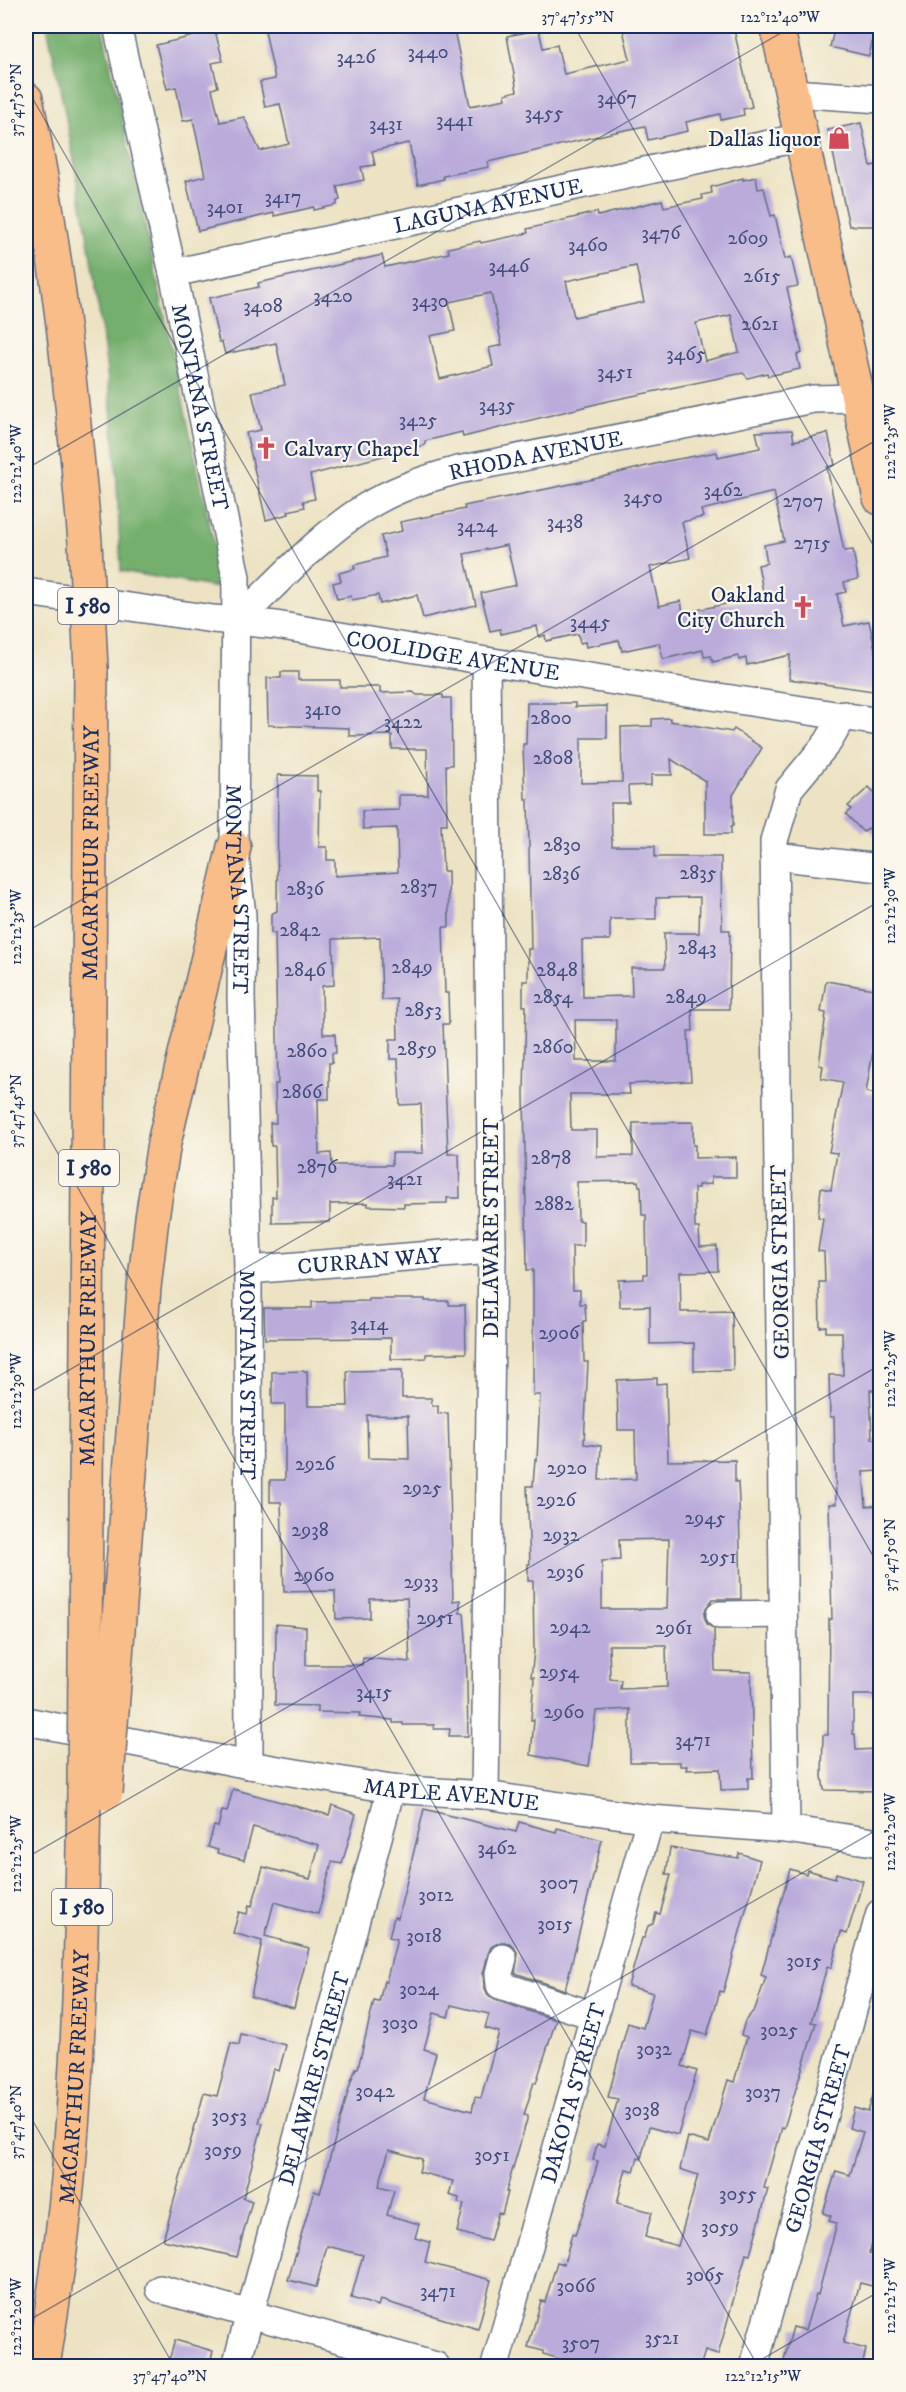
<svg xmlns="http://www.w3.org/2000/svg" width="906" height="2392" viewBox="0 0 906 2392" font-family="'IM FELL DW Pica',serif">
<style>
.forest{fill:#74af6d;stroke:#486f66;stroke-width:1.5}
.building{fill:#baabdb;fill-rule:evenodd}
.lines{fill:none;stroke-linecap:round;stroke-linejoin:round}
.minor-casing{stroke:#646e82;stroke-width:30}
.major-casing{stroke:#646e82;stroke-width:36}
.highway-casing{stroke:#646e82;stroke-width:36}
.minor{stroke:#fff;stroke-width:27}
.major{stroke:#f8bd89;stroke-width:33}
.highway{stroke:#f8bd89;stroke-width:33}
.highway-bridge-casing{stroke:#646e82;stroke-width:36;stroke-linecap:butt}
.highway-bridge{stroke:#f8bd89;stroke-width:33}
.ticks{fill:none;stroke:#1b2f5e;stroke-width:1.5;stroke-opacity:0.45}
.labels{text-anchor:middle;stroke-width:4.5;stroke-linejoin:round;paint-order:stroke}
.number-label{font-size:20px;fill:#434e7d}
.shield{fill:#fbf7ec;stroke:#5e6b89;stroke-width:1.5}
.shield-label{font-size:21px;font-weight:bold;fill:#1b2f5e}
.poi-label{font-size:22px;fill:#1b2f5e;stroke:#fbf7ec;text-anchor:end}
.street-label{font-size:22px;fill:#1b2f5e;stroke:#fbf7ec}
.neatline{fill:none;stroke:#1b2f5e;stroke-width:2}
.ticks-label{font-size:15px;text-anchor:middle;fill:#1b2f5e}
</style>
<rect width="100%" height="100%" fill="#fbf7ec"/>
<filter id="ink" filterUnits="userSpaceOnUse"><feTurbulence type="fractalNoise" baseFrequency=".0167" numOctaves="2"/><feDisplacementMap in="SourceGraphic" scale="12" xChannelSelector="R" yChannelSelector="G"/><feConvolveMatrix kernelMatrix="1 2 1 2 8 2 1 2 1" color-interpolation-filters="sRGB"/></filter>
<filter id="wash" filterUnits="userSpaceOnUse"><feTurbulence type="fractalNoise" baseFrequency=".008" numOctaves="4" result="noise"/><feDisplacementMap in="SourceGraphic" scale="24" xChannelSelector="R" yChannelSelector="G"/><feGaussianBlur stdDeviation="1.35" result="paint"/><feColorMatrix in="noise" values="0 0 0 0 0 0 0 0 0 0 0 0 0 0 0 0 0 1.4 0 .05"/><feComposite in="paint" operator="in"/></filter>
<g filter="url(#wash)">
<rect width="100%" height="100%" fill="#ede3c4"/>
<path class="forest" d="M47 26H102L216 554 219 588 121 571C119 534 118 498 116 461 104 315 78 169 47 26Z"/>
<g id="blocks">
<g class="building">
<path d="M264 26H447L448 32 454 30 470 106 506 99 505 94 517 91 507 36 539 30 543 48 557 45 564 74 630 59 622 26H733L752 107 743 109 744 115 721 120 720 114 686 122 688 131 648 140 645 126 611 133 488 162 489 167 443 176 444 179 418 185 409 143 372 151 375 165 361 167 364 180 337 186 340 200 337 201V205L314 210V207L274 216V213L198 231 186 181 205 176 193 119 183 121 176 87 167 89 156 45 215 31 223 61 212 63 218 87 212 89 220 122 244 117 260 151 289 144 280 104 265 107 260 82 275 79Z"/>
<path d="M835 26H859L875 29 869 56 830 47Z"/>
<path d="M861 123 871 166 880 164V226H849L828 130Z"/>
<path d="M756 177 758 189 764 188 771 216 775 215 785 259 791 257 798 286 787 288 802 353 797 355 800 369 768 376 767 373 748 378 743 373 608 401 463 437 462 432 425 441V445L310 475 315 499 303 501 305 507 288 511 289 514 266 520 246 433 261 430 252 392 285 385 276 343 225 354 222 342H219L209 298 259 287 258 283 382 255 385 267 449 253 448 248 480 241 481 243 528 233 527 229 597 212 598 216 662 200 664 207 703 199 702 195 712 193 711 187 743 178V180ZM636 266 644 302 574 317 566 281ZM491 293 502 345 489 348 493 366 440 379 430 336 455 331 449 302ZM731 315 739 352 705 361 696 323Z"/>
<path d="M792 430 794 441 828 433 835 465 827 467 833 497 844 551 853 550 858 579 844 582 846 592 837 594 844 626 869 621 876 654 873 691 789 679 790 655 747 665 746 658 739 660 738 656 713 662 711 656 704 657 703 650 663 659 659 643 622 651 619 640 586 647 585 642 580 643 578 634 546 641 545 635 539 637 537 626 501 634 500 629 490 631 481 593 516 585 507 545 464 554 476 605 423 618 417 595 380 604 378 595 352 600 351 596 337 599 333 583 341 581 339 573 355 569 354 565 386 557 381 536 402 531 400 522 465 509 464 506 590 480 667 461 717 452 718 457 760 448 756 432ZM774 492 784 541 764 545 767 563 758 565 764 596 683 613 681 601 659 606 650 567 690 558 682 522 703 517 701 510Z"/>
<path d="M281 672H298V680H340V687H380V693L413 692 417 695H443V698H451L452 765H446L447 824H441L443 871H448L449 927H443L445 993H448L449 1024H443L448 1154H459L460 1198H447V1203L404 1204V1207L368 1206V1203L330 1204V1222L272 1223V1197H276L275 1146H271L270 1123H276L275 1084H278L275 933H271V914L277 911 278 775 317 776V791H320L319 847H327V860H335V876L398 872 397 828 363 829 362 811 399 810V795H428L427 749H392V735L349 736V728L268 725 267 678H281ZM380 937 382 1000 397 999 398 1039H390V1059H398L400 1105 421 1104 423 1153H392V1165H332L331 1153 319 1154 318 1099H329V1063H332V1053H336L335 1034H323L322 986 334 985 333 939Z"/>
<path d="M527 703H575V707L607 706V738H581V783L622 782 621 727 652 726V719L670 718V721L732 732 734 729 762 748 733 795V826H731V834H705V781L671 759 672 775H651V785L628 786 629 803H611L612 846H655V857H721L722 930H730L729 1009H692L693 1031H688L691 1081 629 1084 630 1094H570L571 1130H597V1157L633 1156V1123L693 1122V1145H695V1158L736 1157V1177H711V1184L698 1185V1188H694L695 1228H699L700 1247 717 1246 718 1271 680 1272 681 1312 732 1311 733 1370 694 1371V1343L650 1344V1306L620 1307 619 1280 644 1279V1274H647L646 1215H642L641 1186H639L638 1181 577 1182 578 1221H583V1246H572L573 1290H580V1304H585L586 1321H583L584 1362H588L584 1444 601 1446 599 1480 636 1479 635 1430H618L617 1380 657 1378V1384L666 1383 668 1461 735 1460V1482H738L739 1501 741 1599H713L706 1608 704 1616 707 1624 714 1629 715 1671 751 1672 753 1778H748V1789L721 1790 720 1769 686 1770 687 1766H680V1762H630V1709L596 1711 589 1766 531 1755 534 1720H531L534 1677H531L534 1652 533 1581H528V1564H530L527 1486H533L535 1459 537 1460 540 1395H533V1270H527L524 1093 526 1006H523V981H528V949H531L528 799H525L523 744H526ZM700 897 699 933H664L665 968H631L632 996 583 997 582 940H610V919H656V898ZM575 1020H616V1061H576ZM669 1539 667 1609H602V1561L620 1560 619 1540ZM609 1645H666L667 1687 620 1689 621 1680 610 1679Z"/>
<path d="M869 787 880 799V840L868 828 863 832 846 814 851 809 848 806Z"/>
<path d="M826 981 880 990V1052L873 1051 866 1092 880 1095V1185L873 1233 880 1234V1283H877L876 1295 877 1338H880V1370H875V1390H870L872 1439H880V1471L863 1472 866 1506 880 1505V1695H853V1734H855L856 1750 877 1749V1762H880V1791L824 1790 822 1776 823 1735H828L829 1619H832L829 1504H836L834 1417H830L829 1375H843L842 1332H826V1326L820 1327 819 1282H825L824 1252 818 1251 823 1218 818 1217 821 1188 831 1190 837 1153 829 1152 843 1082 821 1078 823 1066 819 1065 826 1013 821 1012Z"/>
<path d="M369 1299H425V1301H449V1305H465L466 1353 426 1354V1358L391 1359V1338L265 1339 264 1308H312V1302L369 1301Z"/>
<path d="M402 1370V1398H431L432 1406H438V1414L448 1413 453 1601 460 1600V1613H464L466 1637 468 1736H449L450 1729H434V1725H403V1723H393V1720L359 1717 360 1713 317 1712V1706L275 1705 276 1624 306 1627V1665H362L363 1658 410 1662 407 1598 370 1599V1618L336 1619 335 1591 284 1592 281 1502H270V1480H285V1404H272V1372L307 1371 308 1406H348L347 1371ZM367 1415 408 1416 409 1459 368 1458Z"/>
<path d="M233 1789 329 1815 332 1805 356 1814 342 1864 332 1862 318 1914 274 1902 265 1936 309 1948 294 2008 251 1997 262 1941 233 1933 239 1912 247 1914 249 1905 252 1906 263 1867 310 1879 319 1845 253 1827 244 1860 217 1853 218 1850 208 1847 214 1826 218 1827 222 1811 227 1812Z"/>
<path d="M424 1809 516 1832 519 1822 556 1832 557 1828 602 1840 565 1990 515 1973 518 1954 514 1947 508 1943H498L491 1947 488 1954 483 1974 484 1986 488 1995 495 2000 556 2020 536 2083 534 2082 524 2115 528 2116 506 2192H508L502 2214 498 2213 490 2241 457 2232 464 2204 458 2203 459 2198 449 2195 453 2181 419 2172 422 2159 389 2150 379 2186 394 2190 387 2215 419 2224 415 2238 430 2242 425 2262 491 2280 478 2329 380 2300 378 2306 351 2298 363 2255 327 2246 316 2287 288 2280 314 2191 320 2193 351 2081 356 2068H358L374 2001 379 2002 384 1981 386 1982 397 1939 389 1937 394 1917 398 1918ZM451 2005 489 2014 485 2028 499 2032 481 2098 475 2097 472 2111 424 2098 436 2053 424 2049 434 2013 448 2017Z"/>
<path d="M670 1848 738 1858 739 1853 760 1860 723 1992 720 1991 707 2035 692 2031 682 2066 697 2071 678 2135 649 2127 641 2159 638 2158 634 2171 626 2169 617 2203 652 2212 645 2237 678 2246 698 2175 680 2169 688 2137 709 2143 728 2080 734 2082 747 2037 741 2035 745 2021 755 2009 766 1977 761 1975 790 1869 806 1874 807 1870 835 1878 836 1873 863 1881 847 1934 841 1932 831 1968 827 1967 811 2022 816 2023 784 2128 782 2127 778 2142H777L764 2188 768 2189 750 2255 746 2254 718 2355 705 2351 700 2367H588L543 2354V2351L528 2347 541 2301 545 2302 557 2262 564 2264 572 2234 575 2235 586 2205 598 2161 593 2160 597 2144 605 2146 618 2099 608 2097 628 2023 643 2028 653 1993 628 1986 642 1938H644L648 1926 653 1924 656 1913 660 1914 671 1875 666 1874Z"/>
<path d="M241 2034 286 2045 279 2071 273 2069 259 2123H263L243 2198 252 2201 237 2257 163 2240 204 2093 217 2096 231 2043 239 2045Z"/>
<path d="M875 2089H880V2218L869 2254 880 2257V2288L860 2283 843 2343 866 2349 862 2367H782L793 2327 805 2330 816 2294 818 2295 837 2223 829 2221 831 2216 823 2213 836 2171 850 2175 863 2132 849 2128 854 2108 868 2112Z"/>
<path d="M175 2340 213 2351 209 2367H167Z"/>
</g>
</g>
</g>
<g filter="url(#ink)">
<use href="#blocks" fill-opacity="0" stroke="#646e82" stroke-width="1.5"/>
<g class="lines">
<g class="minor-casing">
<g id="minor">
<path id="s1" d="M117 26 173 273 236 577 234 847 242 915 241 996 248 1270 249 1765"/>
<path d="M792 93 880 99"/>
<path id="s2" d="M173 273 802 137"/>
<path id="s3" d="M26 592 213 619 276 625 486 661 880 722"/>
<path id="s4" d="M237 621C276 584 319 536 364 508 394 489 425 479 458 470L813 399 858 398 880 402"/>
<path d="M774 856 880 868"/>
<path id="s5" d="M248 1270 492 1250"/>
<path d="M720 1615 783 1614"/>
<path id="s6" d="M26 1721 249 1765 391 1789 485 1795 650 1819 786 1829 880 1843"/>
<path d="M485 1795 492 1250 486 661"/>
<path d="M786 1829 774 841 789 789 828 742 844 715"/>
<path d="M503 1958 499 1973 500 1985 595 2016"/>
<path d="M160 2289 436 2366"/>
<path id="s7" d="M236 2366 391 1789"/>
<path id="s8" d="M495 2366 650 1819"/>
<path id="s9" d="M754 2366 880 1913"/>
</g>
</g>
<g class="major-casing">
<path id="major" d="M777 26 880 498"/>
</g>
<g class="highway-casing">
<g id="highway">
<path d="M26 99C57 245 72 393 85 542"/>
<path id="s10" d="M85 1666 91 669"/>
<path d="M115 1670 144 1288 152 1218 164 1143 234 847"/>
<path id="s11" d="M43 2366C54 2296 65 2225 70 2154 80 2033 82 1911 84 1790"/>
</g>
</g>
<use href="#minor" class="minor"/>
<use href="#major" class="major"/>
<use href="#highway" class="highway"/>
<g class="highway-bridge-casing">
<g id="highway-bridge">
<path d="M85 542 91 669"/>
<path d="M84 1790 85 1666"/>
<path d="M106 1793 115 1670"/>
</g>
</g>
<use href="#highway-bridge" class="highway-bridge"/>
</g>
</g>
<path class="ticks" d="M574 26 880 557M26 87 880 1568M26 469 793 26M26 932 880 438M26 1098 758 2366M26 1395 880 901M26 1858 880 1365M26 2109 174 2366M26 2322 880 1828M750 2366 880 2291"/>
<defs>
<g id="shop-bare" transform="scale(1.8)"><path d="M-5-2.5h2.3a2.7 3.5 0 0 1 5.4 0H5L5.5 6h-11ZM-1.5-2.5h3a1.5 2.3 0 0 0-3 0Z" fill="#d1495b" stroke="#fbf7ec" stroke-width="2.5" paint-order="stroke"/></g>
<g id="church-bare" transform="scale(1.8)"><path d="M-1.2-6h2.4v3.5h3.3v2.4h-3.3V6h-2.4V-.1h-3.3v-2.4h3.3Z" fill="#d1495b" stroke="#fbf7ec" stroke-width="2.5" paint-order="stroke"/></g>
</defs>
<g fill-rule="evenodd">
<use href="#shop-bare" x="839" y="138"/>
<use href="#church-bare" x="266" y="448"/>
<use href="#church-bare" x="803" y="607"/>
</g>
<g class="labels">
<g class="number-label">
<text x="428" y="58">3440</text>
<text x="356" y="63">3426</text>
<text x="617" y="104">3467</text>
<text x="544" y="119">3455</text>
<text x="455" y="126">3441</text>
<text x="386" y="130">3431</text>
<text x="283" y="203">3417</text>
<text x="225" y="213">3401</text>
<text x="661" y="239">3476</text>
<text x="748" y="244">2609</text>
<text x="588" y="251">3460</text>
<text x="509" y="272">3446</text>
<text x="762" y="282">2615</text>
<text x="333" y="302">3420</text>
<text x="430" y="307">3430</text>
<text x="263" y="312">3408</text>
<text x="760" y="330">2621</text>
<text x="686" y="360">3465</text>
<text x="615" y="378">3451</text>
<text x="497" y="411">3435</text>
<text x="418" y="426">3425</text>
<text x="723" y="496">3462</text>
<text x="643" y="503">3450</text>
<text x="803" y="507">2707</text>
<text x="565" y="528">3438</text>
<text x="477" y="532">3424</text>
<text x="812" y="549">2715</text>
<text x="590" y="628">3445</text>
<text x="323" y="715">3410</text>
<text x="551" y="724">2800</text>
<text x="403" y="728">3422</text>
<text x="553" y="764">2808</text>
<text x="562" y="851">2830</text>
<text x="698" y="879">2835</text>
<text x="561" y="880">2836</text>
<text x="419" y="893">2837</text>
<text x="305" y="895">2836</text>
<text x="300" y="936">2842</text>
<text x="697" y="954">2843</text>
<text x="412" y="973">2849</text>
<text x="305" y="976">2846</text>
<text x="557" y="976">2848</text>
<text x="553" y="1003">2854</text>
<text x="686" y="1003">2849</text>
<text x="423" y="1016">2853</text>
<text x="553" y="1053">2860</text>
<text x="417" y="1055">2859</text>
<text x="307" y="1057">2860</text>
<text x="302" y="1098">2866</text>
<text x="551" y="1164">2878</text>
<text x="317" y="1173">2876</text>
<text x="405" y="1185">3421</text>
<text x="554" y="1210">2882</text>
<text x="369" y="1330">3414</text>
<text x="559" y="1339">2906</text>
<text x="315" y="1470">2926</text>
<text x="567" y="1474">2920</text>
<text x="422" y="1494">2925</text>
<text x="556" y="1506">2926</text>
<text x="705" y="1524">2945</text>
<text x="310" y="1536">2938</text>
<text x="561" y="1541">2932</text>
<text x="718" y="1563">2951</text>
<text x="565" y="1578">2936</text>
<text x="314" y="1581">2960</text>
<text x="421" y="1588">2933</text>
<text x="435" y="1624">2951</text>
<text x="570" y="1633">2942</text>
<text x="674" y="1634">2961</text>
<text x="559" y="1678">2954</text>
<text x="374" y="1698">3415</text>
<text x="564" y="1718">2960</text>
<text x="693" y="1746">3471</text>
<text x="497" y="1854">3462</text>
<text x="559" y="1889">3007</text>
<text x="436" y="1901">3012</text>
<text x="555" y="1930">3015</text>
<text x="424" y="1942">3018</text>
<text x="804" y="1967">3015</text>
<text x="419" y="1995">3024</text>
<text x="400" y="2029">3030</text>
<text x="779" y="2036">3025</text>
<text x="654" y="2055">3032</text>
<text x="375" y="2097">3042</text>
<text x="763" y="2098">3037</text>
<text x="642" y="2116">3038</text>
<text x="229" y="2122">3053</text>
<text x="223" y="2156">3059</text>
<text x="492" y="2161">3051</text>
<text x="738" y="2200">3055</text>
<text x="720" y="2233">3059</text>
<text x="705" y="2281">3065</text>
<text x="576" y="2292">3066</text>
<text x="438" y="2297">3471</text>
<text x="662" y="2344">3521</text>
<text x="581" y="2349">3507</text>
</g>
<g class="shield">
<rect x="58" y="588" width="60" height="36" rx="4.5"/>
<rect x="59" y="1150" width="60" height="36" rx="4.5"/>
<rect x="52" y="1889" width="60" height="36" rx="4.5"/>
</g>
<g class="shield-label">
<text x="88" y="613">I 580</text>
<text x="89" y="1175">I 580</text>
<text x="82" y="1914">I 580</text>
</g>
<g class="poi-label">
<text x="821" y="146">Dallas liquor</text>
<text x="284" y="456" text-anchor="start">Calvary Chapel</text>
<text x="785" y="602">Oakland<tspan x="785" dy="25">City Church</tspan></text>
</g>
<g class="street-label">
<text dy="8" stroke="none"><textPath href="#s2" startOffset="322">LAGUNA AVENUE</textPath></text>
<text dy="8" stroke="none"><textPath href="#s1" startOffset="390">MONTANA STREET</textPath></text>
<text dy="8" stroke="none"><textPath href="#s4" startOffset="351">RHODA AVENUE</textPath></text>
<text dy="8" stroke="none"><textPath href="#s3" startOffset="432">COOLIDGE AVENUE</textPath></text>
<text dy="8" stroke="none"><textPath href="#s10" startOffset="813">MACARTHUR FREEWAY</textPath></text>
<text dy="8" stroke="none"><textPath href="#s1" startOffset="876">MONTANA STREET</textPath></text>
<text transform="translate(490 1228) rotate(-90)" y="8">DELAWARE STREET</text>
<text dy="8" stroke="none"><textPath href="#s5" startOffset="122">CURRAN WAY</textPath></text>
<text transform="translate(779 1262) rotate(-91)" y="8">GEORGIA STREET</text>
<text dy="8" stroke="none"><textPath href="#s10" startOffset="327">MACARTHUR FREEWAY</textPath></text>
<text dy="8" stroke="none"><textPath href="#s1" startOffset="1362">MONTANA STREET</textPath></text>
<text dy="8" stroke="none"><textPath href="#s6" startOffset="432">MAPLE AVENUE</textPath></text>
<text dy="8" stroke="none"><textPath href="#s11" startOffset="291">MACARTHUR FREEWAY</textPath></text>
<text dy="8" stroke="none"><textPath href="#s7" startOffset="298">DELAWARE STREET</textPath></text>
<text dy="8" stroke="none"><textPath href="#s8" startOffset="284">DAKOTA STREET</textPath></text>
<text dy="8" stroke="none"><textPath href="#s9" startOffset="236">GEORGIA STREET</textPath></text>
</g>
</g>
<rect width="906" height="2392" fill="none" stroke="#fbf7ec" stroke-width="66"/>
<rect x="33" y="33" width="840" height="2326" class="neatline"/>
<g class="ticks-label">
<text x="578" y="22">37°47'55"N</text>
<text x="780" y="22">122°12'40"W</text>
<text transform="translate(16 100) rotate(-90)" y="5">37°47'50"N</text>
<text transform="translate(890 442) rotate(-90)" y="5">122°12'35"W</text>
<text transform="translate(16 464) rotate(-90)" y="5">122°12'40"W</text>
<text transform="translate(890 906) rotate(-90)" y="5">122°12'30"W</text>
<text transform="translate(16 927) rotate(-90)" y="5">122°12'35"W</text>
<text transform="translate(16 1111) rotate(-90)" y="5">37°47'45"N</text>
<text transform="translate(890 1369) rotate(-90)" y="5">122°12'25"W</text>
<text transform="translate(16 1391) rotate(-90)" y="5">122°12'30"W</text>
<text transform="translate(890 1555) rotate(-90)" y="5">37°47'50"N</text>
<text transform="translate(890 1832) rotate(-90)" y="5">122°12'20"W</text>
<text transform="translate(16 1854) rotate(-90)" y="5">122°12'25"W</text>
<text transform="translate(16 2122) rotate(-90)" y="5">37°47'40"N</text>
<text transform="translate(890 2296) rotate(-90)" y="5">122°12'15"W</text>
<text transform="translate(16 2317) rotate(-90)" y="5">122°12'20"W</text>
<text x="170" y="2381">37°47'40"N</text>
<text x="763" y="2381">122°12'15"W</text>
</g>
</svg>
